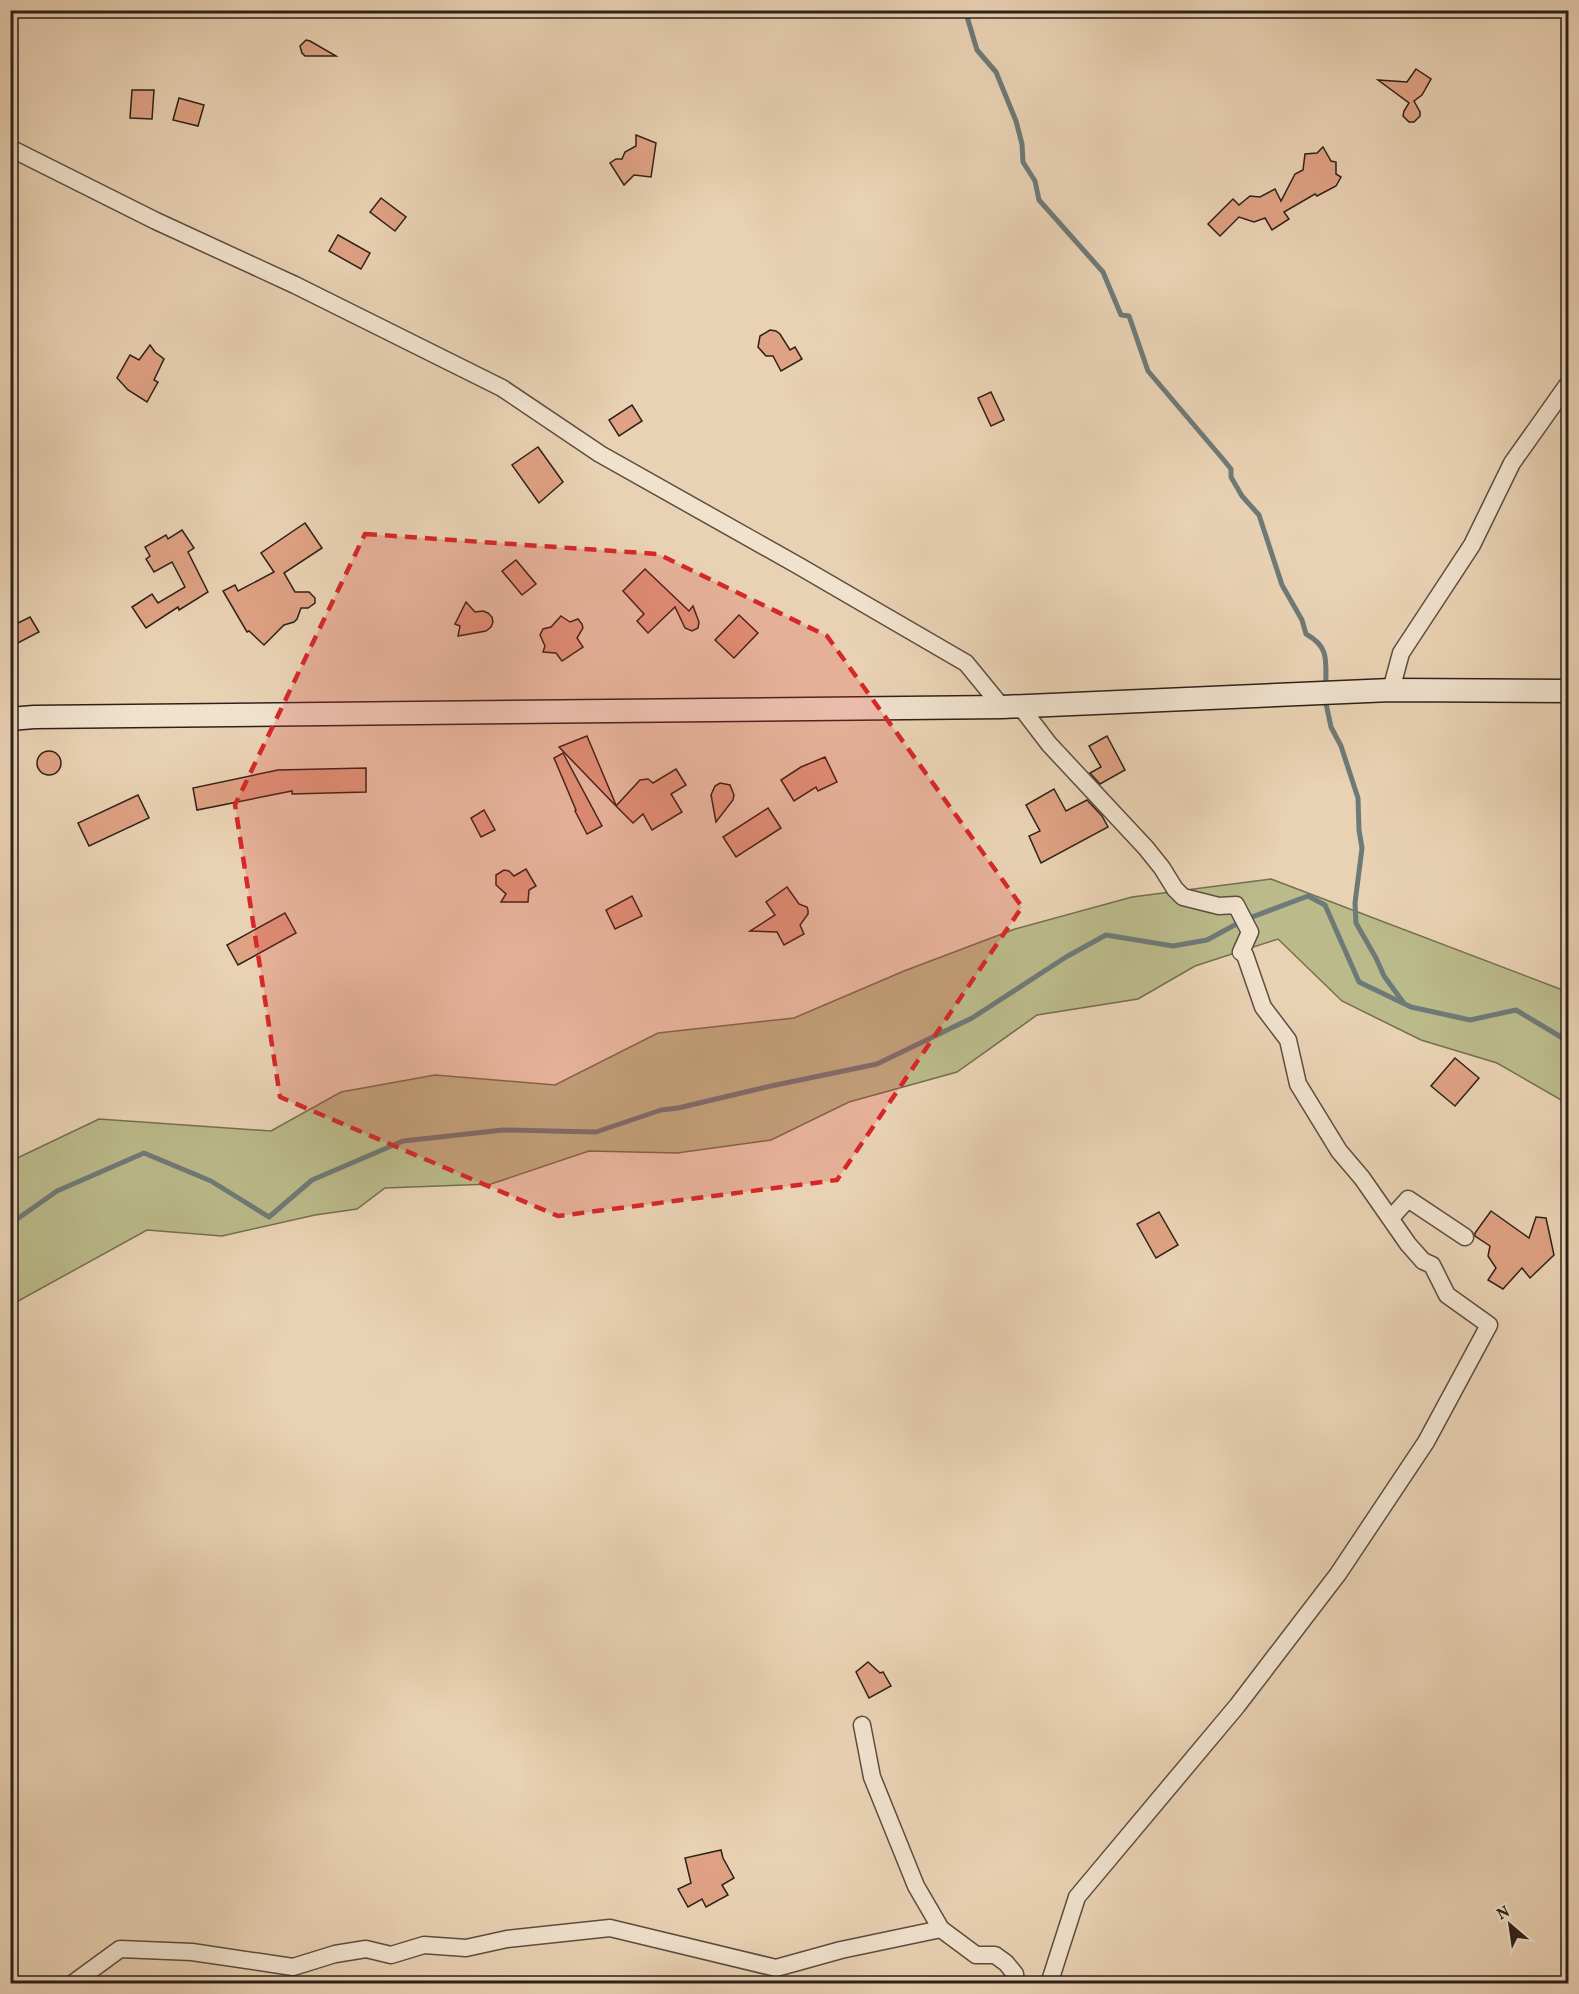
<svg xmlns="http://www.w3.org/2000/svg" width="1579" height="1994" viewBox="0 0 1579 1994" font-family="Vollkorn,serif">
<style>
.green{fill:#bbba8a;stroke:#746e52;stroke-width:1.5}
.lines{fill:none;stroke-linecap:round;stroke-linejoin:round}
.stream{stroke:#6e7a77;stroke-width:5}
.building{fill:#dfa284;stroke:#2e2119;stroke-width:1.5}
.minor-casing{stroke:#5d4d40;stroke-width:19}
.secondary-casing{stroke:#2e2119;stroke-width:25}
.minor{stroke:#f1e2ce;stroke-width:16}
.secondary{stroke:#f1e2ce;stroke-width:22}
.marked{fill:#d62828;fill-opacity:0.2;stroke:#d62828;stroke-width:4.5;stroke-dasharray:12 8;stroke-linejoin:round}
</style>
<rect width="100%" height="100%" fill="#e9d2b4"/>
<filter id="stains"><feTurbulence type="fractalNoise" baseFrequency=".00333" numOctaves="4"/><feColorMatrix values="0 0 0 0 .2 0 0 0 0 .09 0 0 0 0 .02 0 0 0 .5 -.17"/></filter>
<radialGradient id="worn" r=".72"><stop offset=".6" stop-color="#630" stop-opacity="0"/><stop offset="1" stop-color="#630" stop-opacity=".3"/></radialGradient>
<path class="green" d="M1271 879 1568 992V1104L1497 1063 1421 1040 1342 1001 1278 939 1195 966 1138 999 1037 1015 957 1072 849 1102 771 1140 677 1153 589 1151 491 1184 385 1188 357 1209 315 1215 222 1236 147 1230 11 1305V1161L99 1119 271 1131 341 1092 435 1075 555 1085 658 1033 794 1018 904 971 1015 929 1132 897Z"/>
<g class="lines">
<g class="stream">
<path d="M965 10 977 50 996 72 1016 121 1022 144 1023 162 1035 181 1039 200 1103 272 1121 315 1129 316 1148 371 1222 458 1231 469V477L1242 496 1259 515 1282 585 1302 620 1306 634C1331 648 1325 662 1326 687"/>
<path d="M1325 699 1331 727 1341 746 1358 798 1359 830 1362 848 1355 903 1356 923 1376 958 1384 976 1403 1002"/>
<path d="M10 1224 57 1191 144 1153 211 1181 269 1217 312 1180 403 1141 503 1130 596 1132 661 1110 678 1108 771 1086 877 1064 972 1018 1066 957 1106 935 1173 946 1207 940 1244 920 1308 896 1325 905 1359 982 1411 1007 1470 1020 1516 1010 1561 1037 1568 1048"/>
</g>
</g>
<g class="building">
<path d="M306 40 310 41 336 56H305L302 53 300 46Z"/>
<path d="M1416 69 1431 79 1422 95 1414 101 1420 112V116L1414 122H1409L1403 116 1404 111 1409 103 1378 80 1407 82Z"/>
<path d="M132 90H154L152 119 130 118Z"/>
<path d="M179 98 204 105 198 126 173 120Z"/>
<path d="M636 135 656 143 651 177 634 175 624 185 610 163 616 159H622L625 152 636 146Z"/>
<path d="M1323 147 1331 161 1336 162V174L1341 177 1336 186 1317 196 1315 194 1284 212 1289 219 1272 230 1265 218 1254 222 1239 217 1220 236 1208 224 1233 199 1239 205 1250 196 1260 197 1275 189 1281 201 1295 174 1303 170 1305 154 1317 153Z"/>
<path d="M381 198 406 217 395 231 370 212Z"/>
<path d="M338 235 370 253 361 269 329 251Z"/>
<path d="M770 330 776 331 780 334 790 350 795 347 802 359 781 371 773 356H766L758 347 760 336Z"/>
<path d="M150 345 155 352 164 359 154 380 158 382 147 402 128 390 117 378 130 355 139 360Z"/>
<path d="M991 392 1004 420 991 426 978 398Z"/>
<path d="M632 405 642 421 619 436 609 420Z"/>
<path d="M538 447 563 482 539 503 512 465Z"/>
<path d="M305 523 322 548 284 573 295 592H309L315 598V603L308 608H301L297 619 294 622 284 625 264 645 249 631 247 632 223 591 235 585 238 591 274 572 261 553Z"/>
<path d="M182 530 194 548 188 552 208 592 179 610 178 607 146 628 132 607 152 594 158 603 185 587 172 562 154 572 146 559 150 556 145 547 166 535 168 539Z"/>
<path d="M516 560 536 584 522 595 502 571Z"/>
<path d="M645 569 689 611 693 606 699 622 698 628 692 631 685 628 675 607 648 633 637 621 644 614 623 591Z"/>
<path d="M466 602 475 612 483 611 488 613 492 617 493 622 491 627 486 631 458 636 460 626 455 624Z"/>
<path d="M739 615 758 633 734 658 715 640Z"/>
<path d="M561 616 570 622 578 619 582 624 583 628 577 638 583 647 562 661 556 653 543 652 545 646 540 635 543 629 551 627Z"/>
<path d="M30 617 39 632 10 647V627Z"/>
<path d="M587 736 616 805H615L559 747Z"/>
<path d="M1107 736 1125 770 1100 784 1090 773 1101 767 1089 746Z"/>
<circle cx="49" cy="763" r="12"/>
<path d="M563 753 602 826 587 834 575 811 576 810 554 758Z"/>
<path d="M825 757 837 782 818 791 816 787 794 801 781 780 801 767Z"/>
<path d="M366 768V792L292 794V791L197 810 193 788 278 770Z"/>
<path d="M676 769 686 785 671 794 682 812 652 830 643 814 633 823 616 806 640 780 648 779 653 783Z"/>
<path d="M720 783 730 785 734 795 733 800 716 822 711 795 715 786Z"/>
<path d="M1054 789 1066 811 1087 800 1102 816 1108 827 1041 863 1029 836 1040 831 1026 805Z"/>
<path d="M138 795 149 818 89 846 78 823Z"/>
<path d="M768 808 781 828 736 857 723 837Z"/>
<path d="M484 810 495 830 481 837 471 818Z"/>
<path d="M526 869 536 886 529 890 528 902H501L506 894 496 885V875L504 870 509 871 514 876Z"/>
<path d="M787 887 799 904 807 907 808 910V914L800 925 804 934 784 945 777 932 750 931 775 915 766 902Z"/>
<path d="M632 896 642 916 615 929 606 910Z"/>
<path d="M285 913 296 933 238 965 227 945Z"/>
<path d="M1455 1058 1479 1078 1455 1106 1431 1086Z"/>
<path d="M1491 1211 1529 1238 1536 1217 1546 1218 1554 1255 1530 1278 1522 1268 1503 1289 1488 1280 1496 1268 1488 1256 1490 1246 1475 1236V1233Z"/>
<path d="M1159 1212 1178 1245 1156 1258 1137 1224Z"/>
<path d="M868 1662 880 1673 883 1672 891 1686 869 1698 856 1672Z"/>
<path d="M721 1850 723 1858 734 1878 722 1885 728 1895 706 1907 702 1899 688 1907 678 1889 691 1883 685 1858Z"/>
</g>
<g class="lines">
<g class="minor-casing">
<g id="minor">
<path d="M10 148 156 221 295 285 502 388 600 454 799 566 966 663 1002 707"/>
<path d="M1391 690 1401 653 1472 545 1512 463 1568 384"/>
<path d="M1020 706 1049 744 1146 848 1162 868 1175 889 1183 897 1219 906 1236 905 1250 932 1241 952 1245 955 1263 1007 1288 1040 1298 1084 1339 1151 1362 1178 1408 1244 1423 1261 1432 1265 1447 1295 1489 1325 1426 1442 1338 1574 1237 1706 1077 1897 1049 1984"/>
<path d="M1391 1218 1408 1199 1465 1237"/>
<path d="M862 1725 872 1777 916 1886 941 1929 976 1955H995L1006 1963 1015 1974 1016 1984"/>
<path d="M72 1984 120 1949 192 1952 293 1967 335 1954 366 1949 391 1955 424 1945 466 1948 507 1939 610 1928 776 1968 841 1950 941 1929"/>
</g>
</g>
<g class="secondary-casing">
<path id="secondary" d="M10 719 34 717 1002 707 1391 690 1568 691"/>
</g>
<use href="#minor" class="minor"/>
<use href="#secondary" class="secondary"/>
</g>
<path class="marked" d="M365 534 658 554 827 636 1022 907 837 1180 558 1216 280 1097 235 805Z"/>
<rect width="1579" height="1994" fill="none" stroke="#e9d2b4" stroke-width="36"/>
<rect x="12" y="12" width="1555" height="1970" fill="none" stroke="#2e2119" stroke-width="3"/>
<rect x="18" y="18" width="1543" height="1958" fill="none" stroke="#2e2119" stroke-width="1.5"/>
<g transform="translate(1510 1925) rotate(331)" stroke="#f1e2ce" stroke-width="4.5" paint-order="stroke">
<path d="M0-4.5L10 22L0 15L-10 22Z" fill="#2e2119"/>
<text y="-9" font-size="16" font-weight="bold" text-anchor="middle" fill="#2e2119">N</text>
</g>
<rect width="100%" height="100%" filter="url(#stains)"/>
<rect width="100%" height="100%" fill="url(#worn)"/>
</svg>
